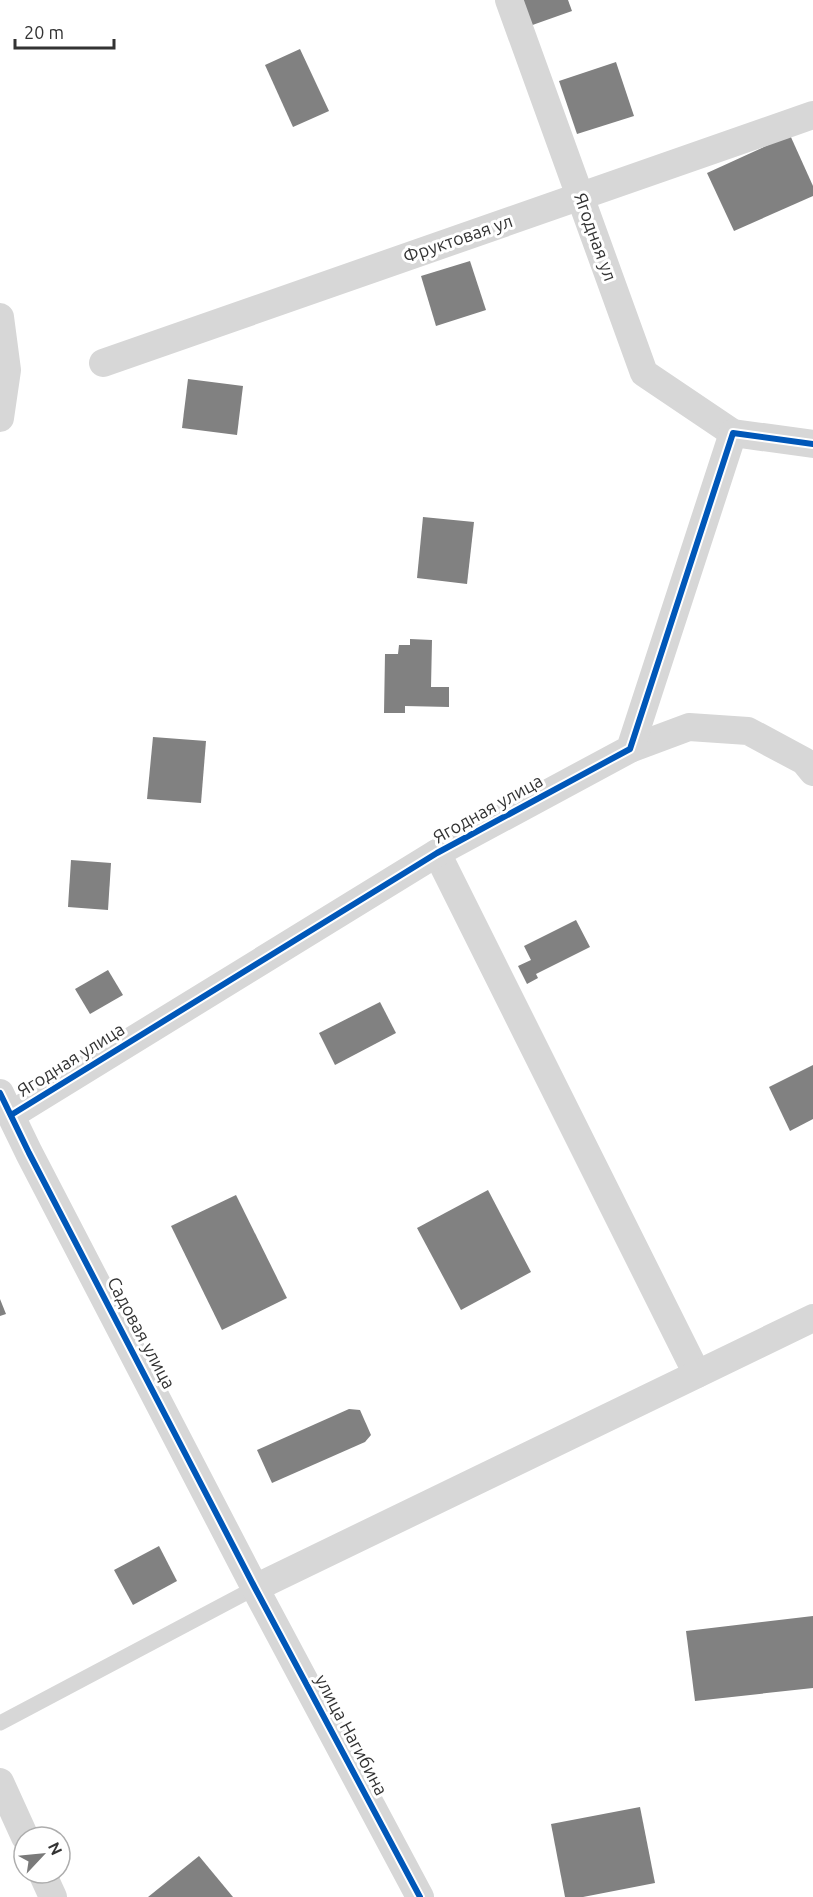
<svg xmlns="http://www.w3.org/2000/svg" width="813" height="1897" viewBox="0 0 813 1897" font-family="Ubuntu,sans-serif">
<style>
.building{fill:#818181}
.lines{fill:none;stroke-linecap:round;stroke-linejoin:round}
.service{stroke:#d7d7d7;stroke-width:15}
.minor{stroke:#d7d7d7;stroke-width:28}
.cycleway-casing{stroke:#fff;stroke-width:10}
.cycleway{stroke:#0057b8;stroke-width:6}
.labels{text-anchor:middle;stroke-width:6;stroke-linejoin:round;paint-order:stroke}
.street-label{font-size:18px;fill:#333;stroke:#fff}
</style>
<rect width="100%" height="100%" fill="#fff"/>
<g class="building">
<path d="M514 0H568L572 11 524 28Z"/>
<path d="M300 49 329 111 293 127 265 65Z"/>
<path d="M616 62 634 116 577 134 559 81Z"/>
<path d="M790 135 813 186V196L734 231 707 173Z"/>
<path d="M470 261 486 310 436 326 421 276Z"/>
<path d="M188 379 243 386 237 435 182 428Z"/>
<path d="M423 517 474 522 467 584 417 578Z"/>
<path d="M410 639 432 640 431 687H449V707L405 706V713H384L385 654H398L399 645H410Z"/>
<path d="M153 737 206 741 201 803 147 799Z"/>
<path d="M71 860 111 863 108 910 68 907Z"/>
<path d="M576 920 590 947 536 974 538 978 527 984 518 966 531 960 524 946Z"/>
<path d="M108 970 123 995 90 1014 75 989Z"/>
<path d="M380 1002 396 1033 335 1065 319 1033Z"/>
<path d="M813 1065V1119L790 1131 769 1087Z"/>
<path d="M488 1190 531 1272 461 1310 417 1228Z"/>
<path d="M236 1195 287 1298 222 1330 171 1226Z"/>
<path d="M0 1299 6 1314 0 1316Z"/>
<path d="M349 1409 360 1410 371 1435 365 1442 272 1483 257 1450Z"/>
<path d="M159 1546 177 1581 133 1605 114 1570Z"/>
<path d="M813 1616V1688L695 1701 686 1631Z"/>
<path d="M640 1807 655 1883 583 1897H565L551 1824Z"/>
<path d="M199 1856 233 1897H148Z"/>
</g>
<g class="lines">
<path class="service" d="M0 1723 255 1588"/>
<g class="minor">
<path d="M509 0 644 373 733 433"/>
<path d="M0 317 7 370 0 418"/>
<path d="M103 363 813 115"/>
<path d="M630 749 689 727 748 731 804 761 813 772"/>
<path d="M437 853 697 1374"/>
<path d="M0 1093 29 1153 255 1588 420 1897"/>
<path d="M11 1115 437 853 630 749 733 433 813 444"/>
<path d="M255 1588 813 1318"/>
<path d="M0 1782 25 1837"/>
<path d="M42 1873 53 1897"/>
</g>
<g class="cycleway-casing">
<g id="cycleway">
<path d="M0 1093 29 1153 255 1588 420 1897"/>
<path d="M11 1115 437 853 630 749 733 433 813 444"/>
</g>
</g>
<use href="#cycleway" class="cycleway"/>
</g>
<g class="labels">
<g class="street-label">
<text transform="translate(595 237) rotate(70)" y="6">Ягодная ул</text>
<text transform="translate(458 239) rotate(-19)" y="6">Фруктовая ул</text>
<text transform="translate(488 809) rotate(-29)" y="6">Ягодная улица</text>
<text transform="translate(71 1060) rotate(-32)" y="6">Ягодная улица</text>
<text transform="translate(141 1333) rotate(62)" y="6">Садовая улица</text>
<text transform="translate(351 1735) rotate(62)" y="6">улица Нагибина</text>
</g>
</g>
<g transform="translate(42 1855) rotate(64)"><circle r="28" fill="#ffffff" stroke="#adadad" stroke-width="1.5"/>
<path d="M0-4.5L10 22L0 15L-10 22Z" fill="#7a7a7a"/>
<text y="-9" font-size="16" font-weight="bold" text-anchor="middle" fill="#333333">N</text>
</g>
<path d="M15 39v9h99v-9" fill="none" stroke="#333333" stroke-width="3"/>
<text x="24" y="39" font-size="18" fill="#333333" stroke="#ffffff" stroke-width="4.5" paint-order="stroke">20 m</text>
</svg>
